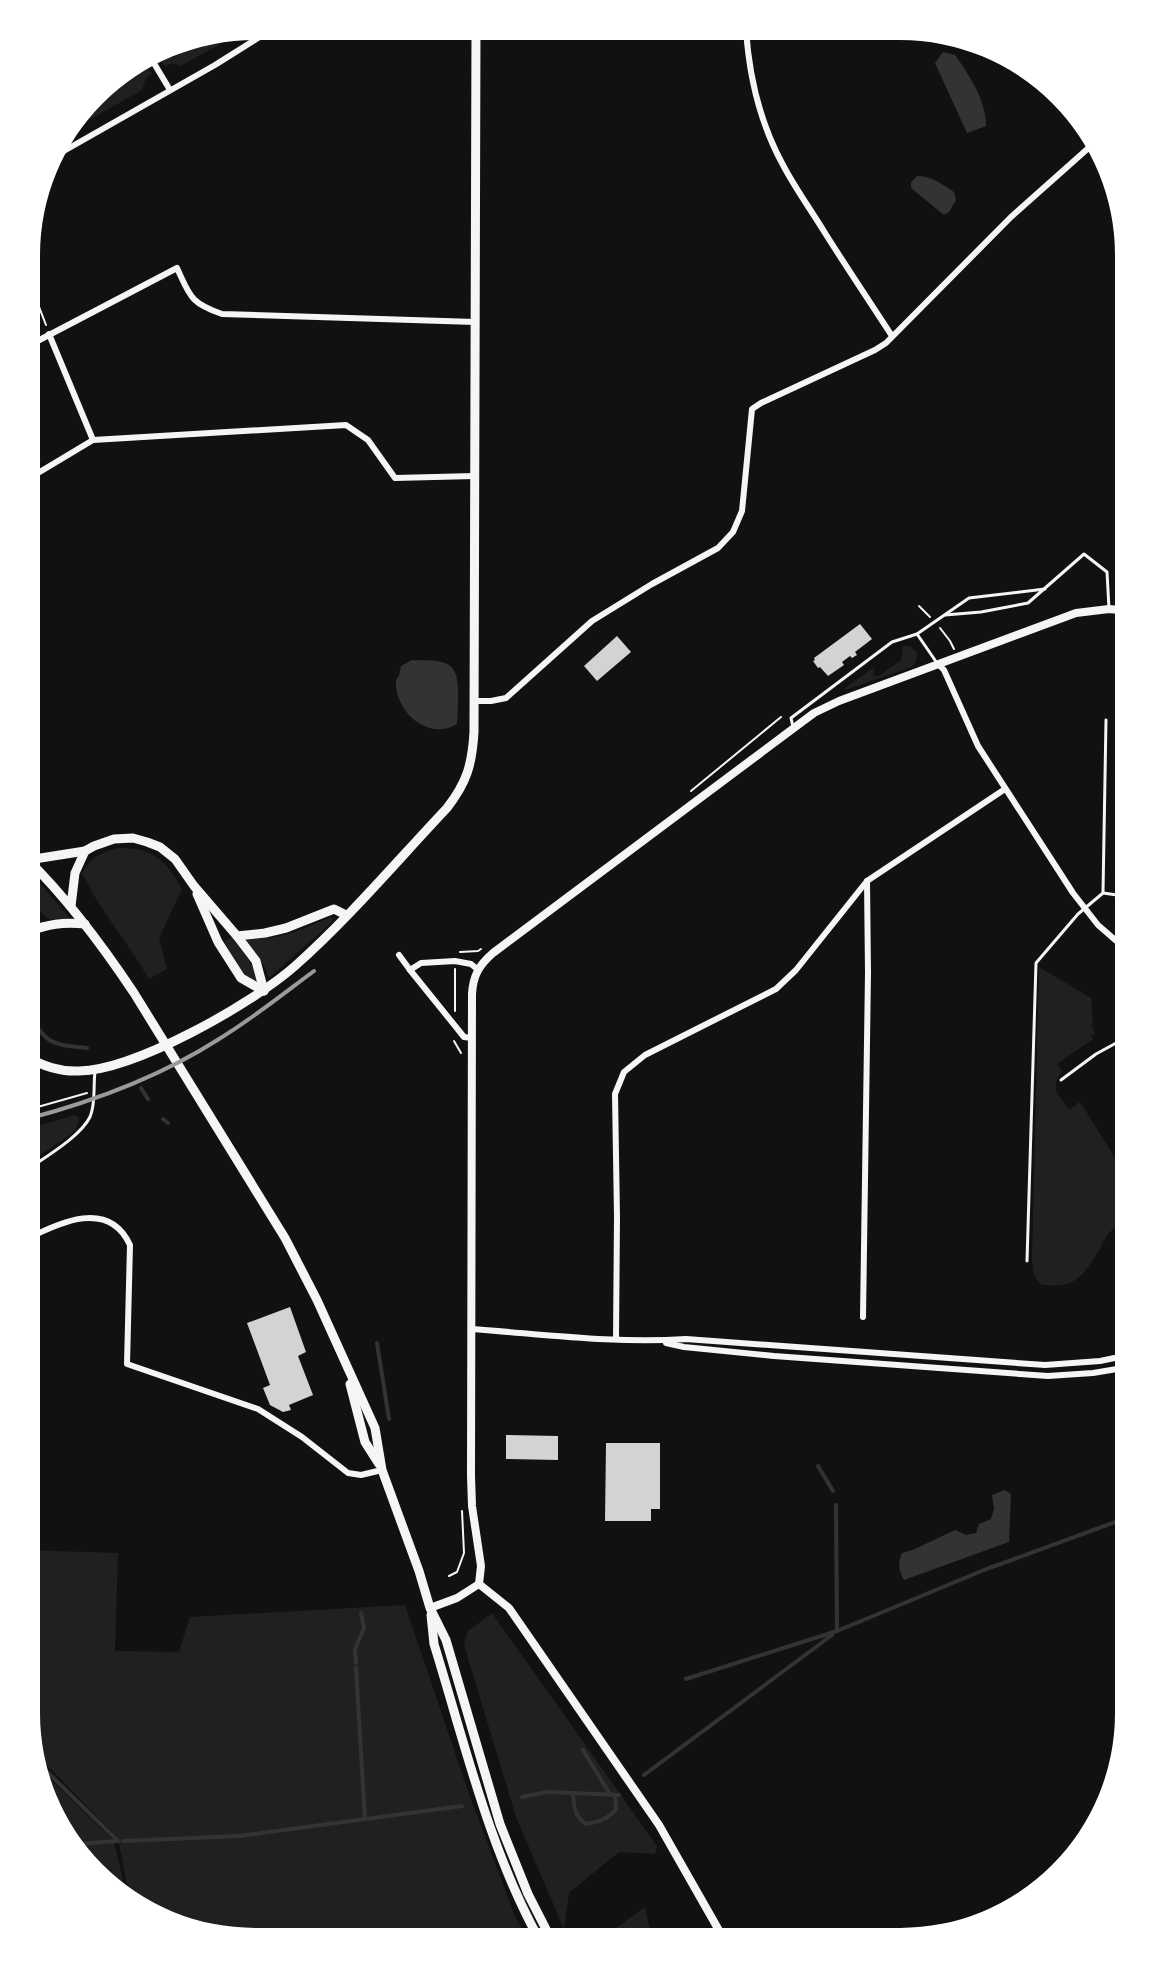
<svg xmlns="http://www.w3.org/2000/svg" width="1155" height="1968" viewBox="0 0 1155 1968" font-family="'Asap Condensed',sans-serif">
<style>
.green{fill:#202020}
.water{fill:#333}
.lines{fill:none;stroke-linecap:round;stroke-linejoin:round}
.stream{stroke:#333;stroke-width:4}
.building{fill:#d3d3d3}
.path{stroke:#f5f5f5;stroke-width:2}
.service{stroke:#f5f5f5;stroke-width:3}
.minor{stroke:#f5f5f5;stroke-width:6}
.tertiary{stroke:#f5f5f5;stroke-width:8}
.secondary{stroke:#f5f5f5;stroke-width:9}
.rail{stroke:#9a9a9a;stroke-width:4}
</style>
<rect width="100%" height="100%" fill="#111"/>
<g class="green">
<path d="M252 27 180 66 172 63 165 67 155 51 165 45 172 58 215 34Z"/>
<path d="M135 64 146 67 152 74 146 78 142 90 75 128 72 124 104 83Z"/>
<path d="M903 646H910L917 653 916 662 912 667 845 690V688L874 667 873 675 879 676 901 660Z"/>
<path d="M118 848C152 847 166 860 182 889L159 938 167 969 149 979C132 950 112 924 95 897 90 889 88 881 82 874 90 857 101 853 118 848Z"/>
<path d="M38 883 41 884 70 919H49L34 906Z"/>
<path d="M331 917 333 920 332 922 270 977 268 976 265 967 243 936C277 943 299 930 331 917Z"/>
<path d="M232 937 255 969 258 984 243 974 224 941Z"/>
<path d="M1039 967 1091 998 1093 1023 1091 1025 1095 1033 1091 1036 1093 1039 1057 1064 1062 1071C1049 1090 1058 1093 1069 1110L1080 1102 1129 1180V1219C1123 1223 1117 1226 1112 1230 1107 1234 1104 1241 1101 1247 1084 1274 1076 1291 1040 1284L1034 1275 1032 1260Z"/>
<path d="M74 1115 78 1116 79 1118 76 1130 70 1135 27 1164V1129Z"/>
<path d="M26 1550 118 1553 115 1651 179 1652 190 1617 405 1605 469 1794 515 1916 528 1941 225 1940 130 1901 118 1838 34 1752 26 1713Z"/>
<path d="M492 1613 657 1846 655 1854 619 1852 569 1893 564 1929 516 1817 464 1645 467 1632Z"/>
<path d="M37 1766 114 1841 127 1899 115 1894 43 1800Z"/>
<path d="M645 1907 652 1941H598Z"/>
</g>
<g class="water">
<path d="M943 52 955 55C969 75 986 100 986 126L967 133 935 63Z"/>
<path d="M917 176C932 176 942 184 954 192L956 200 949 212 944 215 911 188V182Z"/>
<path d="M412 660C439 661 458 657 458 690 458 701 458 712 457 724 428 742 394 711 396 680L399 676 401 666Z"/>
<path d="M1005 1490 1011 1494 1009 1542 904 1580C898 1570 898 1563 902 1553L915 1549 955 1530 966 1535 976 1533 979 1524 991 1519 994 1509 992 1495Z"/>
</g>
<g class="lines">
<g class="stream">
<path d="M27 1012C48 1044 48 1044 87 1048"/>
<path d="M141 1088 148 1099"/>
<path d="M163 1119 168 1123"/>
<path d="M377 1343 389 1419"/>
<path d="M818 1466 833 1491"/>
<path d="M836 1505 837 1631"/>
<path d="M356 1663 355 1649 364 1628 361 1613"/>
<path d="M356 1668 365 1819"/>
<path d="M686 1679 837 1631 984 1570 1129 1517"/>
<path d="M583 1750 610 1794"/>
<path d="M35 1760 118 1841"/>
<path d="M644 1775 832 1635"/>
<path d="M573 1793C574 1806 574 1816 586 1824 599 1822 608 1819 616 1809L615 1795"/>
<path d="M522 1797 548 1792 619 1795"/>
<path d="M123 1841 239 1836 462 1806"/>
<path d="M77 1844 118 1841"/>
</g>
</g>
<g class="building">
<path d="M860 624 872 639 855 652 857 655 852 658 850 656 842 662 844 665 828 676 820 667 818 668 813 661 815 660 814 658Z"/>
<path d="M617 636 631 652 597 681 584 666Z"/>
<path d="M290 1307 306 1352 298 1356 313 1395 289 1405 291 1410 283 1412 270 1405 263 1388 270 1385 247 1323Z"/>
<path d="M506 1435 558 1436V1460L506 1459Z"/>
<path d="M606 1443H660V1509H651V1521H605Z"/>
</g>
<g class="lines">
<g class="path">
<path d="M28 278 46 325"/>
<path d="M919 606 930 617"/>
<path d="M940 628 950 641 954 649"/>
<path d="M691 791 781 717"/>
<path d="M460 952 478 951 481 949"/>
<path d="M455 969V1011"/>
<path d="M454 1041 461 1053"/>
<path d="M27 1110 87 1093"/>
<path d="M449 1576 457 1572 464 1553 462 1511"/>
</g>
<g class="service">
<path d="M945 615 981 612 1028 603 1084 554 1107 572 1109 609"/>
<path d="M917 634 937 663"/>
<path d="M793 727 791 718 892 642 917 634 969 598 1045 589"/>
<path d="M1103 893 1124 896"/>
<path d="M1061 1080 1096 1054 1129 1036"/>
<path d="M27 1170C45 1157 80 1137 90 1117 96 1103 93 1087 95 1072"/>
<path d="M1027 1261 1036 963 1078 914 1103 893 1106 720"/>
</g>
<g class="minor">
<path d="M746 29C749 76 760 123 783 165 795 188 811 210 825 233 847 268 870 302 892 336"/>
<path d="M149 55 170 90"/>
<path d="M48 160 215 65 277 26"/>
<path d="M49 334 93 440"/>
<path d="M28 346 177 268C190 296 190 303 222 314L475 322"/>
<path d="M28 479 93 440 346 425 368 440 395 478 474 476"/>
<path d="M938 664 944 670 978 746 1073 893 1098 925 1129 952"/>
<path d="M474 701H491L506 698 592 621 652 584 718 548 733 532 742 511 752 409 761 403 875 350 886 343 1011 217 1093 144"/>
<path d="M399 955 410 970"/>
<path d="M472 1038 464 1037 410 970 421 963 455 961 471 964 477 969"/>
<path d="M27 1239C60 1222 109 1199 130 1245L127 1364 258 1409 302 1437 348 1473 361 1475 382 1470"/>
<path d="M863 1317 868 973 867 881"/>
<path d="M471 1329C542 1334 615 1344 686 1339L1045 1365 1100 1361 1129 1355"/>
<path d="M616 1339 617 1217 615 1094 624 1072 645 1055 776 989 796 970 867 881 1005 789"/>
<path d="M666 1343 684 1347 774 1356 1048 1376 1093 1373 1129 1367"/>
</g>
<g class="tertiary">
<path d="M479 1584 509 1608 659 1825 725 1941"/>
<path d="M430 1608 457 1598 479 1584 481 1566 472 1506 471 1476 472 994C473 976 479 965 493 953L814 713 839 701 1076 613 1109 609 1129 611"/>
</g>
<g class="secondary">
<path d="M27 859C68 899 102 945 134 993L285 1238 317 1300 375 1428 382 1470 419 1571 430 1608 446 1640 500 1824 528 1894 552 1941"/>
<path d="M28 860 85 851 94 846 114 839 133 838 147 842 160 847 175 859 194 886 237 936 265 933 286 928 334 909 346 915"/>
<path d="M197 894 218 942 241 978 264 991"/>
<path d="M71 906 75 873 85 851"/>
<path d="M27 911 32 888 28 860"/>
<path d="M27 932C49 924 62 922 85 924"/>
<path d="M237 936 256 961 264 991"/>
<path d="M27 1056C41 1066 61 1072 79 1071 135 1070 252 1004 295 966 349 918 397 861 447 808 467 782 472 765 474 732L476 27"/>
<path d="M350 1384 365 1442 379 1464"/>
<path d="M431 1615 434 1644C465 1744 489 1849 540 1941"/>
</g>
<path class="rail" d="M27 1119C95 1101 160 1077 219 1039 252 1019 283 994 314 971"/>
</g>
<path d="M0 0H1155V1968H0ZM255 40H900A215 215 0 0 1 1115 255V1713A215 215 0 0 1 900 1928H255A215 215 0 0 1 40 1713V255A215 215 0 0 1 255 40Z" fill="#fff" fill-rule="evenodd"/>
</svg>
